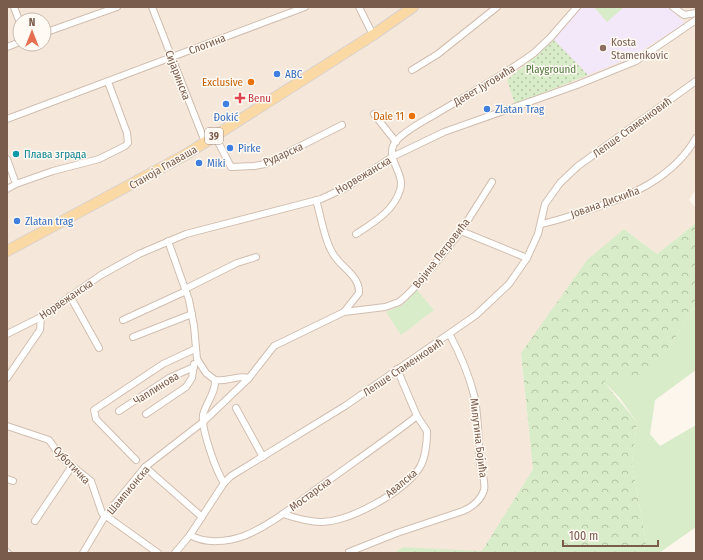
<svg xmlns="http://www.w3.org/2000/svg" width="703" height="560" viewBox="0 0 703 560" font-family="'Fira Sans Condensed',sans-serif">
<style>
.residential{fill:#f5e8da;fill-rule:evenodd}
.education{fill:#f3e8fa}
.grass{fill:#d8ecc9}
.forest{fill:url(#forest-crowns)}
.park{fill:url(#park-dots)}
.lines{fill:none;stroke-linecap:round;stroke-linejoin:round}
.minor-casing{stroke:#d1beb0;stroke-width:8}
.primary-casing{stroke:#dad1cd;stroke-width:12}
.minor{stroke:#fff;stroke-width:6}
.primary{stroke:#fbd9a5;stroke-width:10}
.education-dot{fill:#8d6e63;stroke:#fffaf3;stroke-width:1.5}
.shop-dot{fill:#3f7fe0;stroke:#fffaf3;stroke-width:1.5}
.food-dot{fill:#e8710a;stroke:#fffaf3;stroke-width:1.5}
.health-dot{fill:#e0444e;stroke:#fffaf3;stroke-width:1.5}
.culture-dot{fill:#0f9aa8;stroke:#fffaf3;stroke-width:1.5}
.labels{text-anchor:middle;stroke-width:3;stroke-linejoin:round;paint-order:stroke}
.shield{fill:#fffaf3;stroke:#a28b7f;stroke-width:1}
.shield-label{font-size:10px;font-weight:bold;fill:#7a5c4d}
.education-label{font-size:11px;fill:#785e54;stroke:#fffaf3;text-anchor:start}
.street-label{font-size:11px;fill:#7a5c4d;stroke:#fffaf3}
.park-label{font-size:11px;fill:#537a41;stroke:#fffaf3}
.shop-label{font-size:11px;fill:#366cbe;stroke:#fffaf3;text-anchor:start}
.food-label{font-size:11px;fill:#c56008;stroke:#fffaf3;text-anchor:end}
.health-label{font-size:11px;fill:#be3a42;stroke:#fffaf3;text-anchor:start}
.culture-label{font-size:11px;fill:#0d838f;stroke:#fffaf3;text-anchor:start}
</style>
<defs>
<pattern id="forest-crowns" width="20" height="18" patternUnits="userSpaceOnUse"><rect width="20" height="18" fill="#d8ecc9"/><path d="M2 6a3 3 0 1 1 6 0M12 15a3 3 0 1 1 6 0" fill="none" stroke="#b4c2a5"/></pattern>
<pattern id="park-dots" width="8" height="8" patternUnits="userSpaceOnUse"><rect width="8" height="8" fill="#d8ecc9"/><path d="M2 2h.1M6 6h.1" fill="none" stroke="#b4c2a5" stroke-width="1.8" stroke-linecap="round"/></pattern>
</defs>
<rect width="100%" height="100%" fill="#fdf6ec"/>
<path class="residential" d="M7 7H696V189L689 200 696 208V223L657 254 624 229 521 353 533 469 482 552 403 547 394 553H7V185L13 182 7 168ZM20 20H44V44H20Z"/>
<path class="education" d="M580 7H668L685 23 632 57 588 75 554 40Z"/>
<g class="grass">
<path d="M594 7H624L607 22Z"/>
<path d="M417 290 434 310 401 335 386 312 402 305Z"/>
<path d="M696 306V370L655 400 650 434 660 446 696 425V527L659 553H643L646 543 632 463 637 422 619 397 604 382 671 345 690 312Z"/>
</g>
<path class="forest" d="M696 223V306L690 312 671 345 640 380 622 373 604 382 637 422 632 463 646 543 643 553H394L403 547 482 551 533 469 521 353 587 260 624 229 657 254Z"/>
<path class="park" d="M554 40 588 75 515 104 507 80Z"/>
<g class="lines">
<g class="minor-casing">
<g id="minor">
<path d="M14 7 20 23"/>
<path d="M152 7 205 142"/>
<path d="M359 7 373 35"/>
<path d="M673 7 684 15 696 13"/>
<path d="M44 33 117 7"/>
<path d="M7 47 20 42"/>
<path d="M412 70 438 54 497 7"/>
<path d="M374 114 396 142"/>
<path d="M7 119 305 7"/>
<path d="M215 136 231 167 254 166 265 164 342 125"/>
<path d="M7 159 16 184 53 171 99 159 125 146 128 143 127 133 108 82"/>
<path d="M7 189 16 184"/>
<path d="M316 200C321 216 325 245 336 258 343 268 360 277 359 293L344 312"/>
<path d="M541 224C557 221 573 215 588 210 631 196 673 178 696 138"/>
<path d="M461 231 527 258"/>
<path d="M356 234C373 223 394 211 400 190 406 173 383 157 396 141 407 129 424 121 439 112 471 93 504 75 534 53L550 38 577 7"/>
<path d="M168 241 189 300 194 326 197 359 206 373 215 380C216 392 206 403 203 415 201 429 216 471 224 483"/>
<path d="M185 289 237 263 256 257"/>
<path d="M70 296 99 348"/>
<path d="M123 320 186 291"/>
<path d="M7 334 41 317 101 275 139 254 186 234 321 199 347 187 392 157 444 132 577 85 636 61 696 20"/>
<path d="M133 337 192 314"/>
<path d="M7 378 40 330 41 317"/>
<path d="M215 380C227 382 236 375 249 378"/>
<path d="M236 408 263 457"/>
<path d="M119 411 169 378 194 367"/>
<path d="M146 414 186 387 192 378 194 364"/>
<path d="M7 426 49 440 61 457 91 481 102 513 158 553"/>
<path d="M136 460 96 419 94 410 163 364 195 349"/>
<path d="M145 467 202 517"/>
<path d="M7 479 13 481"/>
<path d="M283 514C295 518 309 522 322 522 351 521 401 493 418 470 425 461 427 443 427 431L417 416 397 369"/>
<path d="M35 521 72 466"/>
<path d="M190 535C205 544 227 542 244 536 271 525 295 505 318 488 351 464 385 441 417 416"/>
<path d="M7 552 8 553"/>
<path d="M349 552 397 533 463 511C472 507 481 500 484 490 486 481 481 471 480 463 478 440 479 417 474 395 469 375 460 354 450 335"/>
<path d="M83 553 105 516 145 467 203 422 249 378 274 346 344 312 385 307 399 302 406 296 422 280 461 231 492 182"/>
<path d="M175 553 190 535 224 483 231 476 345 406 476 315 509 284 527 258 538 234 545 204 560 183 578 166 696 81"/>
</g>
</g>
<g class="primary-casing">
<path id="primary" d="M7 251 185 155 373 35 413 7"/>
</g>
<use href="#minor" class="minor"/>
<use href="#primary" class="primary"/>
</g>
<circle class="education-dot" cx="603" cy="48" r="4"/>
<g class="shop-dot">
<circle cx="277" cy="74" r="4"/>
<circle cx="226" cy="104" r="4"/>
<circle cx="487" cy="109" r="4"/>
<circle cx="230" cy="148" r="4"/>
<circle cx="199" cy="163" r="4"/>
<circle cx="17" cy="221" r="4"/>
</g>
<g class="food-dot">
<circle cx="251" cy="82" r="4"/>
<circle cx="412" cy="116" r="4"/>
</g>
<path class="health-dot" d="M238 92h4v4h4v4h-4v4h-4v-4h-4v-4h4z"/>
<circle class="culture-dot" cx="16" cy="154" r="4"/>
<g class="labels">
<rect class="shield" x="205" y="128" width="18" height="16" rx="3"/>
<g class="shield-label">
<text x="214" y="140">39</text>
</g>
<g class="education-label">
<text x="611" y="46">Kosta<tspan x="611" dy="13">Stamenkovic</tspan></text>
</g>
<g class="street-label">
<text transform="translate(207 44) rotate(-21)" y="4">Слогина</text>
<text transform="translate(178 75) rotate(69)" y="4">Сијаринска</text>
<text transform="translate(484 85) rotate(-31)" y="4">Девет Југовића</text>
<text transform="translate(632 127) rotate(-36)" y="4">Лепше Стаменковић</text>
<text transform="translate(283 154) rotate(-24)" y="4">Рударска</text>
<text transform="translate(163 167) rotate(-30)" y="4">Станоја Главаша</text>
<text transform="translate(363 175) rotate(-31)" y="4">Норвежанска</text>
<text transform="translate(605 202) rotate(-20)" y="4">Јована Дискића</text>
<text transform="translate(441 253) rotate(-52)" y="4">Војина Петровића</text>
<text transform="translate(66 299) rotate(-34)" y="4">Норвежанска</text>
<text transform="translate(403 367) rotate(-34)" y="4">Лепше Стаменковић</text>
<text transform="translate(156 388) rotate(-32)" y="4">Чаплинова</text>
<text transform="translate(479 438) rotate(83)" y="4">Милутина Бојића</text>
<text transform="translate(72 465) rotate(46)" y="4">Суботичка</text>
<text transform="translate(401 483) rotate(-40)" y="4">Авалска</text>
<text transform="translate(128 490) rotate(-50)" y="4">Шампионска</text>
<text transform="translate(310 494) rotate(-36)" y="4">Мостарска</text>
</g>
<g class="park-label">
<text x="551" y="73">Playground</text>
</g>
<g class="shop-label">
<text x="285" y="78">ABC</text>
<text x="495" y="113">Zlatan Trag</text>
<text x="226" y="121" text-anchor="middle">Đokić</text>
<text x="238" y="152">Pirke</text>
<text x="207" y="167">Miki</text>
<text x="25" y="225">Zlatan trag</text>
</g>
<g class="food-label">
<text x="243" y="86">Exclusive</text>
<text x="404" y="120">Dale 11</text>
</g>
<g class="health-label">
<text x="248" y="102">Benu</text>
</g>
<g class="culture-label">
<text x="24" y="158">Плава зграда</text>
</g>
</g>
<rect width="703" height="560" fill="none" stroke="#7a5c4d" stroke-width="16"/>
<g transform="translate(32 32)"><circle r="19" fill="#fffaf3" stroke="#cabbb1"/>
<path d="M0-3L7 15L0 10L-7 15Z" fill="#e76f51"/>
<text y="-6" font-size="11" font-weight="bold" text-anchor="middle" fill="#7a5c4d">N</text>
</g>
<path d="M563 540v6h95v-6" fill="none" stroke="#7a5c4d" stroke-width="2"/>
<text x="569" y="540" font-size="12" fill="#7a5c4d" stroke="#fffaf3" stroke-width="3" paint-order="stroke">100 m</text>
</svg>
